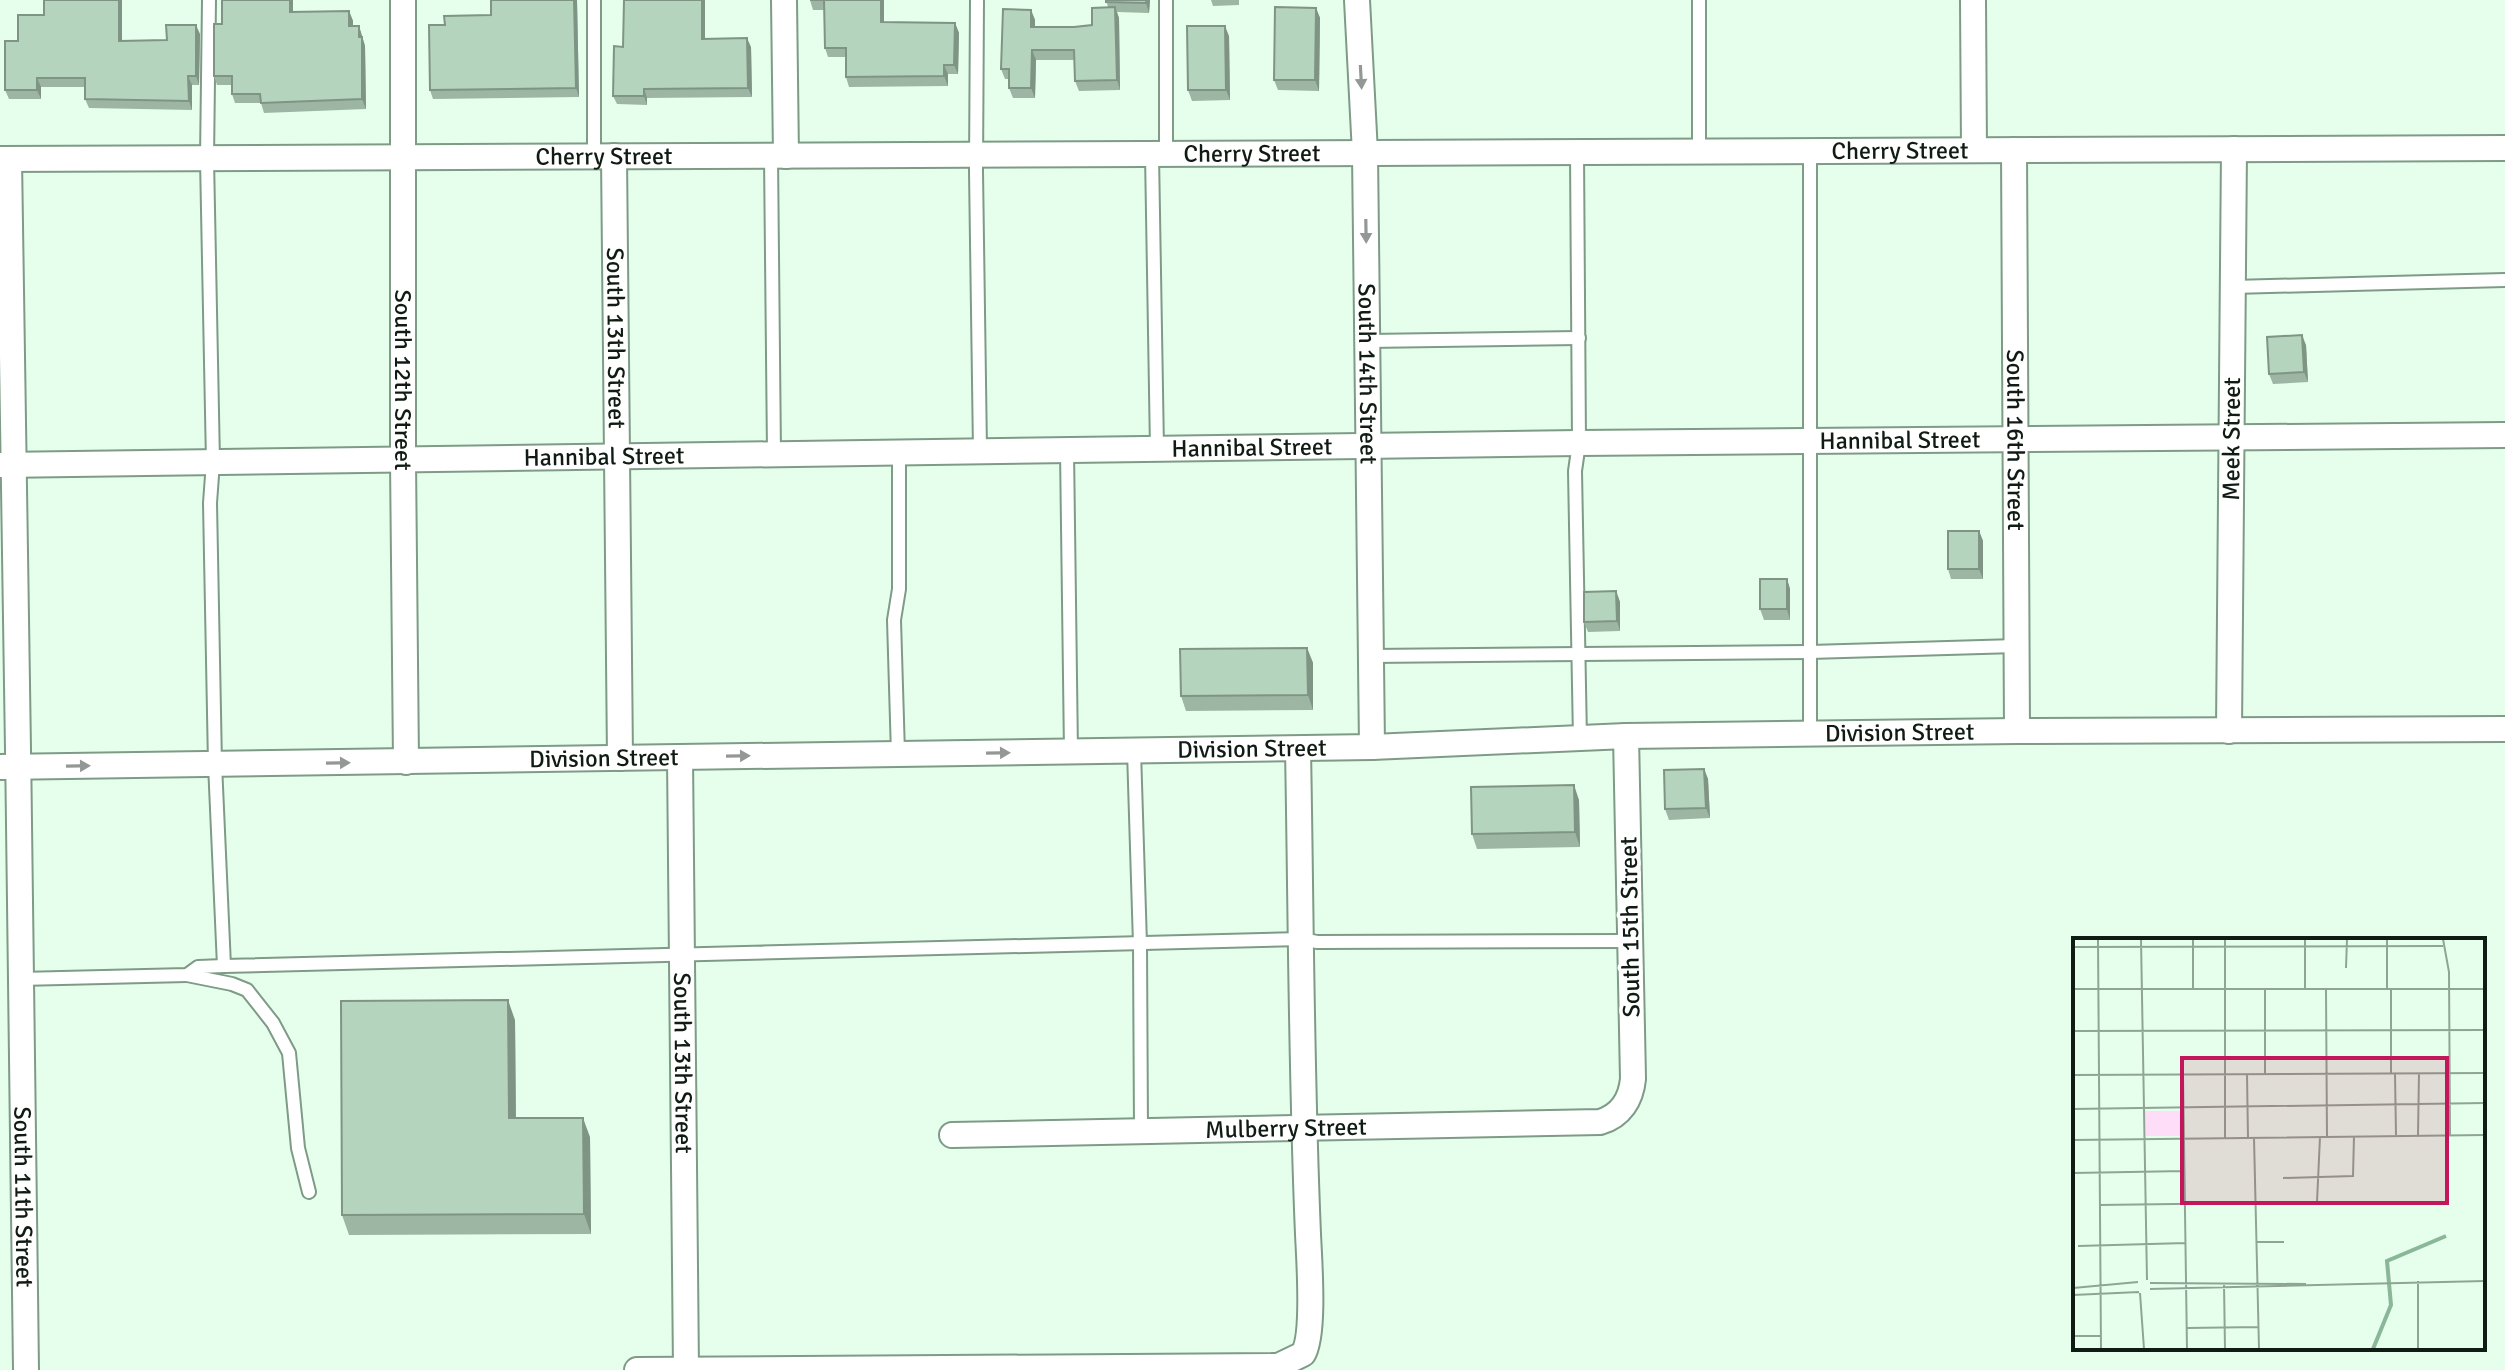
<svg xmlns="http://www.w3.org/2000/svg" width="2505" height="1370" viewBox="0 0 2505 1370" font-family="Signika,sans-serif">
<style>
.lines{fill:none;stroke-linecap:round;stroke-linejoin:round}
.lane-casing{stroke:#7e9b86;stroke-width:16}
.street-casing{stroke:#7e9b86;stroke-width:28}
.lane{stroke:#fff;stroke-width:12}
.street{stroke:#fff;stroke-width:24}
.wall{fill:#9cb6a3}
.shaded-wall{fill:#7f9484}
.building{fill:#b5d4bd;stroke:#7f9484;stroke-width:2}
.oneway{fill:#939895}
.labels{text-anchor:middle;stroke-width:7;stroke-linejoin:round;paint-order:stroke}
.street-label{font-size:24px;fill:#101b13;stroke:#fff}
.inset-river{fill:none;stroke:#89b797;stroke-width:4}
.inset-road{fill:none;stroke:#90a495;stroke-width:2}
.view{fill:#c2185b;fill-opacity:0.15;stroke:#c2185b;stroke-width:4}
.inset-edge{fill:none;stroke:#101b13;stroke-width:4}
</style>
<rect width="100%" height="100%" fill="#e5ffec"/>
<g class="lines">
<g class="lane-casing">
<g id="lane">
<path d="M209 0 207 159 213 462 210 503 215 764 224 966"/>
<path d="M594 0V157"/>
<path d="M977 0 976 171 980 451"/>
<path d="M1166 0V154"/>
<path d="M1810 151V734"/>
<path d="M1577 152 1579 443 1575 471 1580 739"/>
<path d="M1699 152V0"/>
<path d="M1152 154 1157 449"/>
<path d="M771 156 774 454"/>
<path d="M2233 287 2505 280"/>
<path d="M1368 341 1579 338"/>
<path d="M1067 450 1071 752"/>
<path d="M1371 656 1810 652 2016 646"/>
<path d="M1134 751 1140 944 1141 1131"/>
<path d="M898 754 894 620 899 589V453"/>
<path d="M187 975 232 984 247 990 273 1023 289 1053 298 1148 309 1192"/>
<path d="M20 979 187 975 198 967 224 966 1302 939 1317 942 1630 941"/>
</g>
</g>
<g class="street-casing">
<g id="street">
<path id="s1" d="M403 0V460L406 762"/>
<path d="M784 0 786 156"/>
<path id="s2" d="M1357 0 1365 153 1372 747"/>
<path d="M1973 0 1974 150"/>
<path id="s3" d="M2014 150 2017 731"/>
<path id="s4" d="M614 156 620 758"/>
<path id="s5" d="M0 159 2505 148"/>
<path id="s6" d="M9 159C18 563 19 966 26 1370"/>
<path id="s7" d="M0 465 1579 443 2505 435"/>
<path id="s8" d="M2229 731 2234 149"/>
<path id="s9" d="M680 757 686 1370"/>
<path id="s10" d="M0 767 1372 747 1626 736 2017 731 2505 729"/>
<path id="s11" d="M952 1135 1600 1122C1621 1116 1631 1099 1633 1079L1626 736"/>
<path d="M637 1370 1278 1366 1303 1354C1315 1335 1309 1258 1308 1234 1301 1072 1301 910 1298 749"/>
</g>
</g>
<use href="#lane" class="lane"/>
<use href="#street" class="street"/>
</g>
<g class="wall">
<path d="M122 0V41L167 40 200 34 199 85H192V110L89 108 85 99V87H41V99H9L5 90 18 41 44 15Z"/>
<path d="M293 0V12L349 11 353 21V26H359L365 46 366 109 264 113 261 103H235L232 94V85H217L214 76 222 24Z"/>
<path d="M491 0H577L579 97 433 99 430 90 491 15Z"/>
<path d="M705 0V39L751 47 752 97 647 98V105L617 104 613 96 623 47Z"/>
<path d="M810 0H884V22L955 23 959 33 958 74H948V86L849 87 846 77V57H828L825 48 824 10H813Z"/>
<path d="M1106 0H1150L1149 13 1117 12 1119 18 1120 90 1079 91 1075 81 1074 60H1036L1035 98H1013L1009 88V79H1005L1001 69 1031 10 1035 20V27H1074L1092 25 1108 7Z"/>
<path d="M1211 0H1239V5L1213 6Z"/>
<path d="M1316 8 1320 18 1319 91 1278 90 1274 80Z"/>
<path d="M1229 36 1230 100 1192 101 1188 90Z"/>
<path d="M2306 345 2308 382 2273 384 2269 374Z"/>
<path d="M1979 531 1983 541V579H1951L1948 569Z"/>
<path d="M1787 579 1790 589V620H1764L1760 609Z"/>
<path d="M1616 591 1620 602V631L1588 632 1584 622Z"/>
<path d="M1307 648 1313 663V710L1186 711 1181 696Z"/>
<path d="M1704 769 1708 779 1710 818 1669 820 1665 809Z"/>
<path d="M1579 800 1580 847 1477 849 1472 834Z"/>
<path d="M515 1020 516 1118 590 1137 591 1234 349 1235 342 1215Z"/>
</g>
<g class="shaded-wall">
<path d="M119 0H122V50L119 41Z"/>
<path d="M290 0H293V21L290 12Z"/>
<path d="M574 0H577L579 97 576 88Z"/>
<path d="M702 0H705V48L702 39Z"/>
<path d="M881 0H884V31L881 22Z"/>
<path d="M1146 0H1150L1149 13 1146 3Z"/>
<path d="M1115 7 1119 18 1120 90 1117 80Z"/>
<path d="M1316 8 1320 18 1319 91 1315 80Z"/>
<path d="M1031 10 1035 20V37L1031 27Z"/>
<path d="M349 11 353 21V35L349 26Z"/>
<path d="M955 23 959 33 958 74 954 65Z"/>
<path d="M196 25 200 34 199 85 196 76Z"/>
<path d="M359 26 365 46 366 109 362 99Z"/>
<path d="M1225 26 1229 36 1230 100 1226 90Z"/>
<path d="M747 38 751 47 752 97 748 88Z"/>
<path d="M1032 50 1036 60 1035 98 1031 88Z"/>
<path d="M944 65 948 74V86L944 76Z"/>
<path d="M188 76 192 85V110L189 101Z"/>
<path d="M37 78 41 87V99L37 90Z"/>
<path d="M644 89 647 98V105L644 96Z"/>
<path d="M2302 335 2306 345 2308 382 2304 372Z"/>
<path d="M1979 531 1983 541V579L1979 569Z"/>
<path d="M1787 579 1790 589V620L1787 609Z"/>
<path d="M1616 591 1620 602V631L1617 621Z"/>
<path d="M1307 648 1313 663V710L1308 695Z"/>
<path d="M1704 769 1708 779 1710 818 1706 808Z"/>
<path d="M1574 785 1579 800 1580 847 1575 832Z"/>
<path d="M508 1000 515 1020 516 1138 509 1118Z"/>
<path d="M583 1118 590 1137 591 1234 584 1214Z"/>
</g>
<g class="building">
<path d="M44 0H119V41L167 40 166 25H196V76H188L189 101 85 99V78H37V90H5V41H18V15H44Z"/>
<path d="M222 0H290V12L349 11V26H359V37H362V99L261 103 260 94H232V76H214V24H222Z"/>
<path d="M491 0H574L576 88 430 90 429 25H445L444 16 491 15Z"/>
<path d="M624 0H702V39L747 38 748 88 644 89V96H613L614 46 623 47Z"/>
<path d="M810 0H881V22L955 23 954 65H944V76L846 77V48H825L824 0Z"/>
<path d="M1106 0H1146V3L1106 2Z"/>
<path d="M1115 7 1117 80 1075 81 1074 50H1032L1031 88H1009V69H1001L1003 9 1031 10V27H1074L1092 25V8Z"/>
<path d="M1275 7 1316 8 1315 80H1274Z"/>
<path d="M1187 26H1225L1226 90H1188Z"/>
<path d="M2302 335 2304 372 2269 374 2267 337Z"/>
<rect x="1948" y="531" width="31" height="38"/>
<rect x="1760" y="579" width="27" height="30"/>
<path d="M1616 591 1617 621 1584 622V592Z"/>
<path d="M1307 648 1308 695 1181 696 1180 649Z"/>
<path d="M1704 769 1706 808 1665 809 1664 770Z"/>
<path d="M1574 785 1575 832 1472 834 1471 787Z"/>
<path d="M508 1000 509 1118H583L584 1214 342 1215 341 1001Z"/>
</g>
<defs><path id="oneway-solid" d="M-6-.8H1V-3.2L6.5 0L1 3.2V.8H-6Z" transform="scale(2)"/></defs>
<g class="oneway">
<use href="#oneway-solid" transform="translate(1361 77) rotate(87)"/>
<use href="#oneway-solid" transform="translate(1366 231) rotate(89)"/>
<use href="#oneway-solid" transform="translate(998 753) rotate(-1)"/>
<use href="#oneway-solid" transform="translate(738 756) rotate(-1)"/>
<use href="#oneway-solid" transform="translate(338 763) rotate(-1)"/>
<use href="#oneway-solid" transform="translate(78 766) rotate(-1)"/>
</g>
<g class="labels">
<g class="street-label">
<text dy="8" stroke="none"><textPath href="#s5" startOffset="1900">Cherry Street</textPath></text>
<text dy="8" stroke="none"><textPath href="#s5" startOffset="1252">Cherry Street</textPath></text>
<text dy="8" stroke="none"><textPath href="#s5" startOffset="604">Cherry Street</textPath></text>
<text dy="8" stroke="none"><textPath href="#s4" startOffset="182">South 13th Street</textPath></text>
<text dy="8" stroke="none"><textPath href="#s2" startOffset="374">South 14th Street</textPath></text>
<text dy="8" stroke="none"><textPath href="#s1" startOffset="380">South 12th Street</textPath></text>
<text dy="8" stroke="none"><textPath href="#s7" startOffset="1900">Hannibal Street</textPath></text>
<text dy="8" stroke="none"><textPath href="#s8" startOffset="292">Meek Street</textPath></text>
<text dy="8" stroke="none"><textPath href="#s3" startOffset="290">South 16th Street</textPath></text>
<text dy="8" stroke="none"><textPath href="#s7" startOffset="1252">Hannibal Street</textPath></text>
<text dy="8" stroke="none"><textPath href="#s7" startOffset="604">Hannibal Street</textPath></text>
<text dy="8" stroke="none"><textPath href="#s10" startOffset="1900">Division Street</textPath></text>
<text dy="8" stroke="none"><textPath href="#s10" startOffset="1252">Division Street</textPath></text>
<text dy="8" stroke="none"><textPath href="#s10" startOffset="604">Division Street</textPath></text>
<text transform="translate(1630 927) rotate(-91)" y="8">South 15th Street</text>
<text dy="8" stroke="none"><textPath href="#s9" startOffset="306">South 13th Street</textPath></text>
<text dy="8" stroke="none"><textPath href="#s11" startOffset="334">Mulberry Street</textPath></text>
<text dy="8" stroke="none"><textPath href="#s6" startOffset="1038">South 11th Street</textPath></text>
</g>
</g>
<g transform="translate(2073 938)">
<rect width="412" height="412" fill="#e5ffec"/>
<path d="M72 173H108V198H73Z" fill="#feddf9"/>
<path class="inset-river" d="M300 411 318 367 314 323 373 298"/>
<path class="inset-road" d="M25 1 28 411M68 1 74 342M152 1V200M370 1 376 34 377 197M0 9 370 8M273 30 274 1M0 51H412M120 51V1M192 51V136M232 51V1M314 51V1M318 51V136M253 52 254 199M0 93 412 92M174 136 175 200M322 136 323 197M0 137 412 135M110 137 114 411M0 171 412 165M345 197 346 135M181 200 186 411M0 202 412 197M0 235 112 233M210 240 280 238 281 198M26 267 244 264 247 199M183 304H211M5 308 113 305M345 343V411M77 345 233 346M151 347 152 411M0 350 65 344M77 351 412 343M67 355 71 411M0 357 66 354M114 390 186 389M0 398H27"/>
<path class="view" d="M109 120H374V265H109Z"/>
<rect width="412" height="412" class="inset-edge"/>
</g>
</svg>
